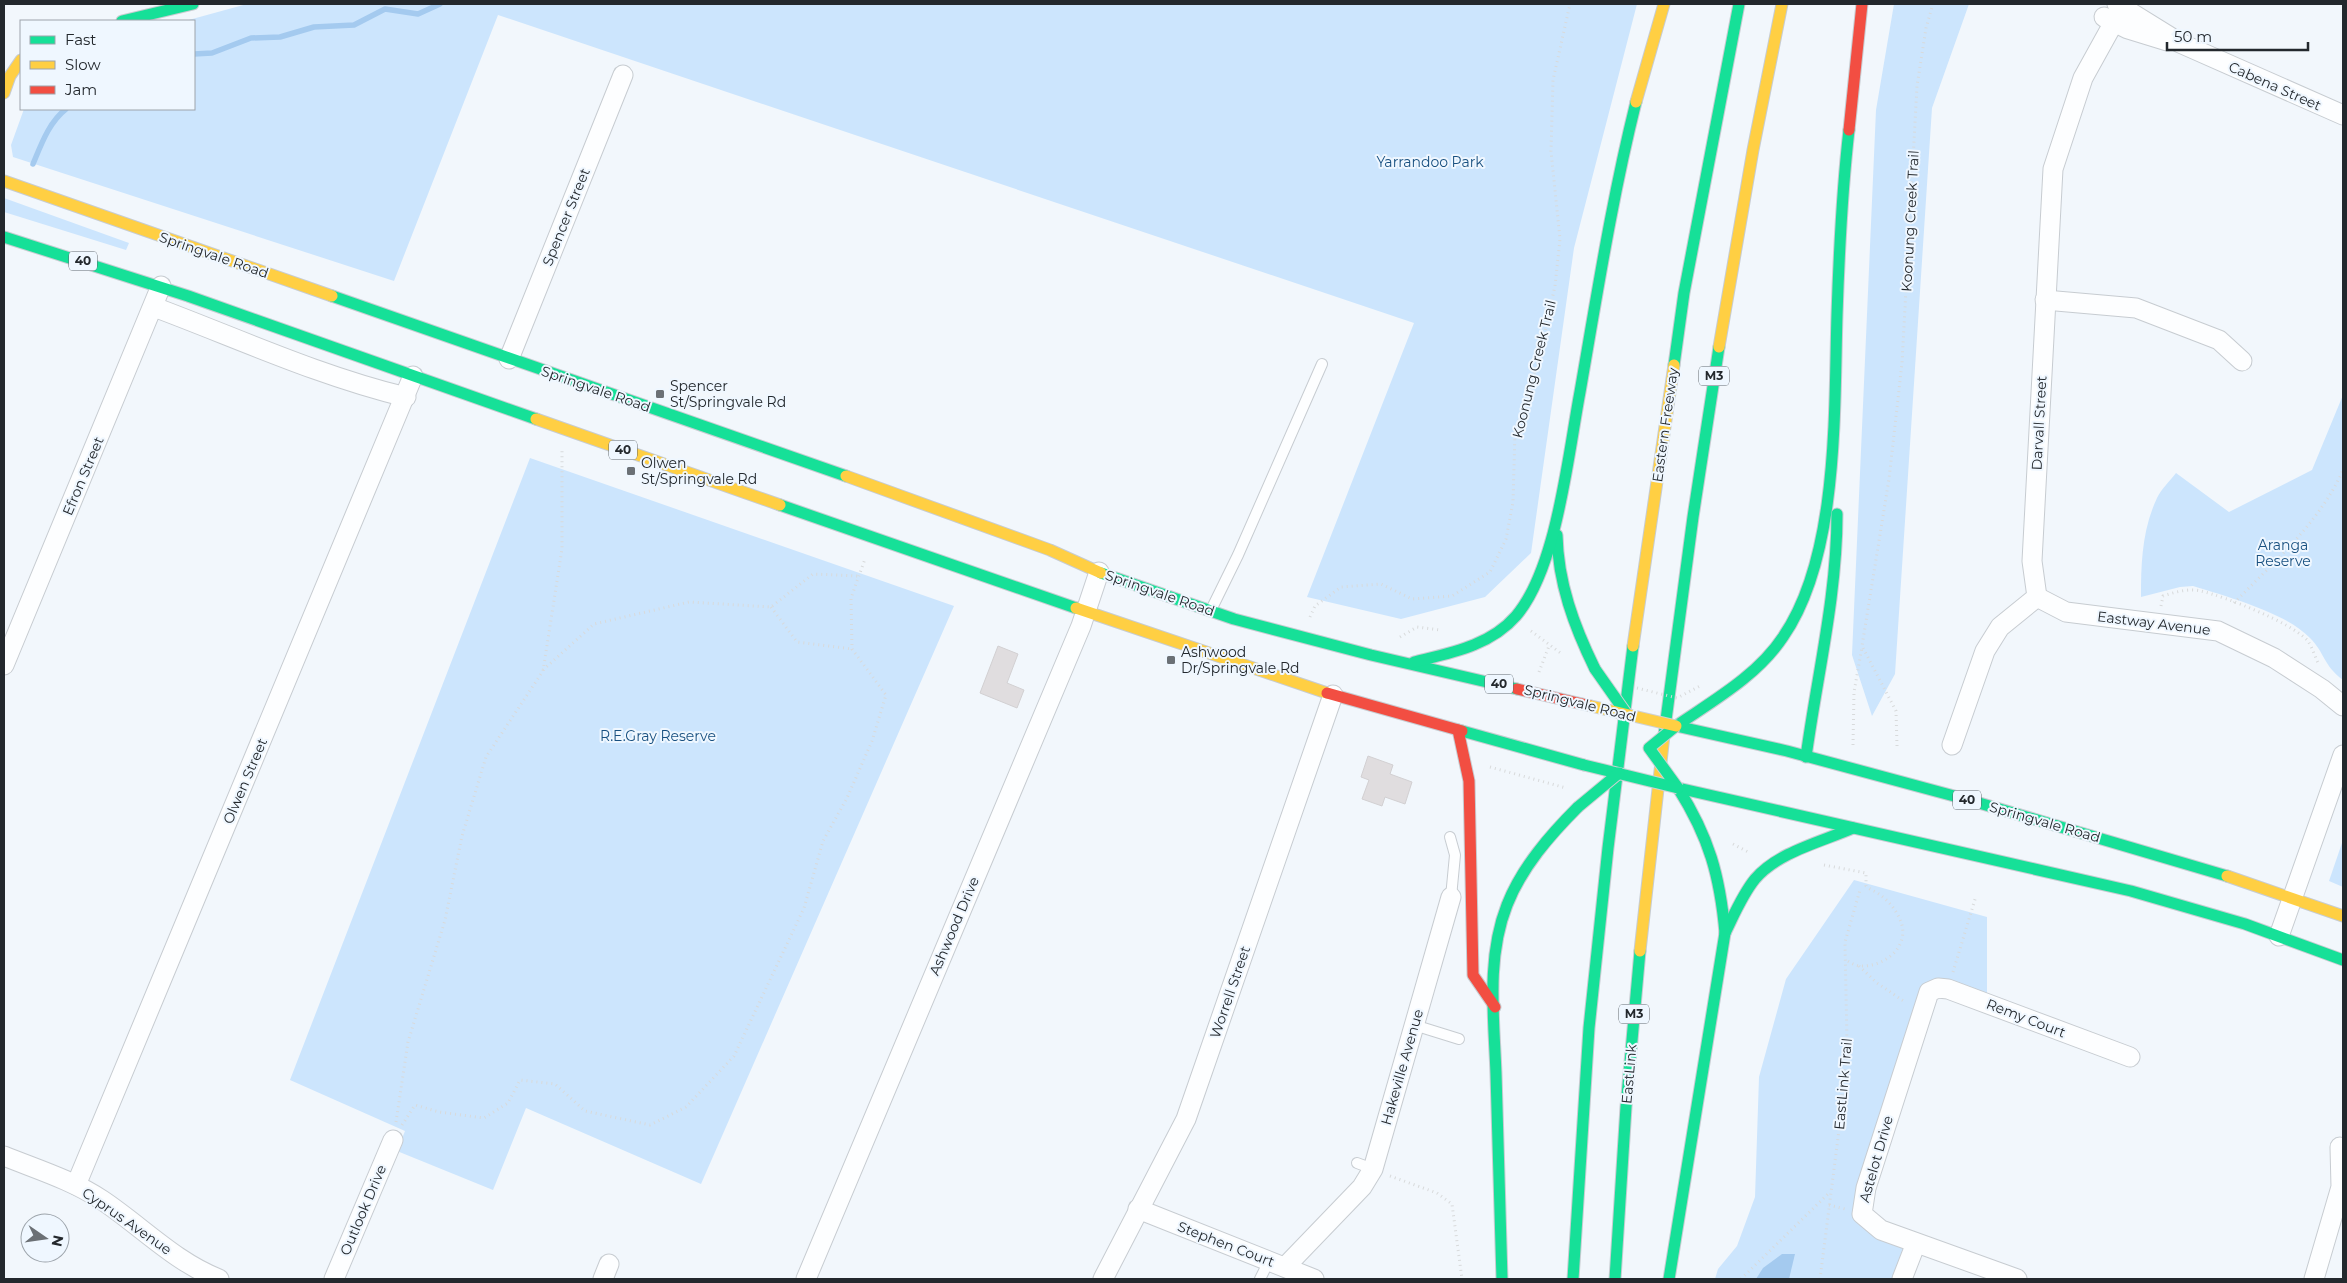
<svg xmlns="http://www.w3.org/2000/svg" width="2347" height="1283" viewBox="0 0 2347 1283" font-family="Montserrat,sans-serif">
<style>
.green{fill:#cce5fd}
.water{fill:#a4caef}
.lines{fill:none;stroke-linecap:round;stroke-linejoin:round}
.stream{stroke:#a4caef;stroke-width:5.5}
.building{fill:#e0dddf;stroke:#d2d0d2}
.lane-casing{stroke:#c7ccd1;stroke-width:12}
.street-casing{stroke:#c7ccd1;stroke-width:21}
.fast-casing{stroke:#c7ccd1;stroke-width:13}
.slow-casing{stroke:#c7ccd1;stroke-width:13}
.jam-casing{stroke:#c7ccd1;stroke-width:13}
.path{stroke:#d8dadb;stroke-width:3;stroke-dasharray:1 4;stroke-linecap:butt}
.lane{stroke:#fdfeff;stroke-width:10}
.street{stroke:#fdfeff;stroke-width:19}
.fast{stroke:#16e098;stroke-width:11}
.slow{stroke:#ffcf43;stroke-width:11}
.jam{stroke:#f24e42;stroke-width:11}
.fast-bridge-casing{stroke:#ced1d4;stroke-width:13;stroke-linecap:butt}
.slow-bridge-casing{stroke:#ced1d4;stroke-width:13;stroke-linecap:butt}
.path-bridge{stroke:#d8dadb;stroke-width:3;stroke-dasharray:1 4;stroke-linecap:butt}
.fast-bridge{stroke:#16e098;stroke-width:11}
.slow-bridge{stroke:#ffcf43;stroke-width:11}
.poi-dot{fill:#6b7075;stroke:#eff7ff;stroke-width:2}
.labels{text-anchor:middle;stroke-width:4;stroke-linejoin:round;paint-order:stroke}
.shield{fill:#eff7ff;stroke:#60666c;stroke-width:1}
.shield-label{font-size:12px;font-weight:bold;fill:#23282d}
.street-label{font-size:14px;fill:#23282d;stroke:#eff7ff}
.park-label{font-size:14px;fill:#185080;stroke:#eff7ff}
.poi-label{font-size:14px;fill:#23282d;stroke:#eff7ff;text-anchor:start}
</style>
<rect width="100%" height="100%" fill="#f2f7fc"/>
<g class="green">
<path d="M247 4H1637L1574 248 1531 553 1485 597 1401 619 1307 597 1414 323 498 15 394 281 13 157 11 145 24 109H194V21H185Z"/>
<path d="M1894 4H1969L1932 108 1895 674 1872 716 1852 655 1876 110Z"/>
<path d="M4 198 129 243 126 250 4 212Z"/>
<path d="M2343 395V680C2323 665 2325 653 2310 638 2287 613 2225 596 2193 586L2180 587 2141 597C2141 563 2142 530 2157 498 2161 489 2170 481 2176 473L2229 512 2312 470Z"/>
<path d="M530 458 954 606 701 1184 526 1108 493 1190 397 1151 405 1131 290 1080Z"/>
<path d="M2343 840V887L2329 881Z"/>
<path d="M1854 880 1987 917V994L1937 978 1922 987 1855 1218 1908 1247 1895 1279H1715L1718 1269 1737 1246 1755 1197 1759 1077 1786 979Z"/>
</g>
<path class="water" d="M1782 1254H1795L1789 1279H1756L1763 1268Z"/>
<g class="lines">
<g class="stream">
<path d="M194 54 212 53 251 38 280 37 314 27 354 25 385 9 418 14 440 4"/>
<path d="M33 164C41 145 49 122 66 109"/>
</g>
</g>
<g class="building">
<path d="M998 646 1018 654 1007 683 1024 690 1017 708 980 693Z"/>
<path d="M1368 756 1393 765 1390 774 1412 782 1405 804 1385 797 1382 806 1362 799 1369 780 1361 777Z"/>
</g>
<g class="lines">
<g class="lane-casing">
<g id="lane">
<path d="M1211 610 1238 555 1322 364"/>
<path d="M1450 837 1455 855 1451 897"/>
<path d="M1414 1025 1459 1039"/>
<path d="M1357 1163 1373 1169"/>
<path d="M1260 1279 1269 1261"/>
</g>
</g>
<g class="street-casing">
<g id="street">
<path d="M2117 4 2180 43 2343 115"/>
<path d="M2104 17 2128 29 2167 41"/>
<path d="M2045 300 2136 308 2219 340 2242 361"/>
<path d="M154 307C237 338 319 376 406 397"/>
<path d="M509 359 623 75"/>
<path d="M2037 597 2066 612 2218 631 2274 658 2322 689 2343 706"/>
<path d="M4 665 161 286"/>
<path d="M1952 745 1985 651 2000 627 2037 597 2032 561 2053 169 2083 78 2124 4"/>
<path d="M2279 936 2343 755"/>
<path d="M4 1156C36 1169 72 1180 102 1200 141 1226 175 1262 219 1279"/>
<path d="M76 1185 413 376"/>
<path d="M1138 1209 1314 1279"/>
<path d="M1285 1267 1362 1187 1373 1169 1451 897"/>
<path d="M334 1279 393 1140"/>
<path d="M603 1279 609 1264"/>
<path d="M806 1279 1081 626 1099 572"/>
<path d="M1103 1279 1186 1119 1333 695"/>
<path d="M1902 1279 1916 1243"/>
<path d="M2017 1279 1881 1230 1862 1214 1866 1188 1929 992 1938 988 1948 989 2130 1057"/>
<path d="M2314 1279 2341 1187 2340 1147"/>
</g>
</g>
<g class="fast-casing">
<g id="fast">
<path d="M122 21 193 4"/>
<path d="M4 237 188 296 536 419"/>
<path d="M332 296 846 476"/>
<path d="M1674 365 1684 293 1739 4"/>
<path d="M780 505 1076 608"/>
<path d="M1557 535C1558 583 1574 626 1595 669"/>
<path d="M1101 573 1234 619 1371 655 1517 689"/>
<path d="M1414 662C1450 653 1490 646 1516 616 1557 568 1568 455 1580 392 1597 295 1612 198 1636 102"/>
<path d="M1676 726 1787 751 1969 800 2227 876"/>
<path d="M1676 726C1714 700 1757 676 1783 637 1839 556 1834 411 1837 315 1839 253 1842 191 1849 130"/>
<path d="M1462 731 1584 765"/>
<path d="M1664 735 1693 517 1719 347"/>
<path d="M1806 757C1817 676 1837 596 1837 514"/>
<path d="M1678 788 2131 891 2245 924 2343 960"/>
<path d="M1725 933C1734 915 1742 895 1755 879 1778 852 1821 842 1853 828"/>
<path d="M1502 1279C1500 1211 1498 1142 1496 1074 1494 1018 1486 958 1507 905 1522 867 1550 835 1578 807"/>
<path d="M1573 1279 1589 1028 1608 848 1633 646"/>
<path d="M1615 1279 1626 1107 1640 951"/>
<path d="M1669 1279 1725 933C1720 876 1709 837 1678 788"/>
</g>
</g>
<g class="slow-casing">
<g id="slow">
<path d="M4 93 10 76 21 60"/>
<path d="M1636 102 1664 4"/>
<path d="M4 181 332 296"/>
<path d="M1719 347 1753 150 1782 4"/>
<path d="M536 419 780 505"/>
<path d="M846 476 1050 550 1101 573"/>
<path d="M1076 608 1327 693"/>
<path d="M1633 646 1674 365"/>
<path d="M2227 876 2343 916"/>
<path d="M1640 951 1664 735"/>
</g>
</g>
<g class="jam-casing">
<g id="jam">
<path d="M1849 130 1862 4"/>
<path d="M1517 689 1591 706"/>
<path d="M1327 693 1462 731"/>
<path d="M1458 730 1469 781 1473 975 1495 1007"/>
</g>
</g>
<g class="path">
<path d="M2234 603C2274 562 2320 522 2343 470"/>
<path d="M2161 606 2163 596C2175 592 2189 588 2201 591 2226 597 2290 622 2307 640 2312 646 2315 657 2319 665"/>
<path d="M771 607 797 642 852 649"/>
<path d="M1310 617 1315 606 1341 587 1381 584 1412 599 1452 596 1490 572 1506 539 1513 502 1515 431 1539 359 1555 286 1560 239 1551 151 1553 80 1570 4"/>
<path d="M1531 631 1562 654"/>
<path d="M1400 637 1417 627 1440 630"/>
<path d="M543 670 594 624 689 602 771 607 813 574 859 576"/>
<path d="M1539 672 1549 646"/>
<path d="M1853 745 1854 692 1862 647"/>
<path d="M1897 746 1896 711 1862 646 1889 479 1902 363 1917 86 1926 28 1933 4"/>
<path d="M1490 767 1566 788"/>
<path d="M1733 844 1750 853"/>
<path d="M1824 865 1866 873V886C1870 890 1875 891 1879 894 1889 901 1897 911 1901 922 1910 947 1884 967 1861 966 1856 966 1851 963 1846 960"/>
<path d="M1859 966 1877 983 1905 1002"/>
<path d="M1953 972 1976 896"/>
<path d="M396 1122 408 1042 445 920 462 836 486 757 543 671 562 549V451"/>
<path d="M402 1125 415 1105 439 1112 484 1118 508 1103 520 1080 555 1084 585 1111 650 1125 686 1107 734 1056 804 908 823 841 847 798 872 741 886 695 852 649 851 598 865 559"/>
<path d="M1390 1176 1437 1193 1452 1204 1462 1279"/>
<path d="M1829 1205 1845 1209"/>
<path d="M1741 1279 1830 1192"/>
<path d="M1820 1279 1839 1130 1847 1045 1845 942 1860 890"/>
</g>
<use href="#lane" class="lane"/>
<use href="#street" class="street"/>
<use href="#fast" class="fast"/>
<use href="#slow" class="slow"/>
<use href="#jam" class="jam"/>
<g class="fast-bridge-casing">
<g id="fast-bridge">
<path d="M1595 669 1628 716"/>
<path d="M1676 726 1649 748 1678 788"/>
<path d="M1584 765 1678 788"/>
<path d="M1578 807 1619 773"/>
</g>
</g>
<g class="slow-bridge-casing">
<path id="slow-bridge" d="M1591 706 1676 726"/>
</g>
<path class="path-bridge" d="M1637 688 1677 698 1702 685"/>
<use href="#fast-bridge" class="fast-bridge"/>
<use href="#slow-bridge" class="slow-bridge"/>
</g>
<g class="poi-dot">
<rect x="655" y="389" width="10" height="10" rx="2.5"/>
<rect x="626" y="466" width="10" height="10" rx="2.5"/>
<rect x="1166" y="655" width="10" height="10" rx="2.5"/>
</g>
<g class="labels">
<g class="shield">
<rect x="69" y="251.5" width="28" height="19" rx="4"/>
<rect x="1699" y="366.5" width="30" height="19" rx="4"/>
<rect x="609" y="440.5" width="28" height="19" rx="4"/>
<rect x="1485" y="674.5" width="28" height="19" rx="4"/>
<rect x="1953" y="790.5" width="28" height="19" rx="4"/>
<rect x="1619" y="1004.5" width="30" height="19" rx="4"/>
</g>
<g class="shield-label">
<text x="83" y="265">40</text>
<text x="1714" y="380">M3</text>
<text x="623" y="454">40</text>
<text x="1499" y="688">40</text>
<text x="1967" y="804">40</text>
<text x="1634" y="1018">M3</text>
</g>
<g class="street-label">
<text transform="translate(2275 86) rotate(24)" y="5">Cabena Street</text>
<text transform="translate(566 217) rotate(-68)" y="5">Spencer Street</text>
<text transform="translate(1910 221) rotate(-87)" y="5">Koonung Creek Trail</text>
<text transform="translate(214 255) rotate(19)" y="5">Springvale Road</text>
<text transform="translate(1534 369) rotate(-76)" y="5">Koonung Creek Trail</text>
<text transform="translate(596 389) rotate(19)" y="5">Springvale Road</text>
<text transform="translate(2039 423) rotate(-87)" y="5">Darvall Street</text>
<text transform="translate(1665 425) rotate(-82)" y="5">Eastern Freeway</text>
<text transform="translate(83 476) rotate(-67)" y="5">Efron Street</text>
<text transform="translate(1160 593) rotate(19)" y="5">Springvale Road</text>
<text transform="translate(2154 623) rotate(7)" y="5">Eastway Avenue</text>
<text transform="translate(1580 703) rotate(14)" y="5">Springvale Road</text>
<text transform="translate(245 781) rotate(-67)" y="5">Olwen Street</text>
<text transform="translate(2045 822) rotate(16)" y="5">Springvale Road</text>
<text transform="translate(954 926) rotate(-67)" y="5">Ashwood Drive</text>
<text transform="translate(1230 992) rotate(-71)" y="5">Worrell Street</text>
<text transform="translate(2026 1018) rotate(21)" y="5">Remy Court</text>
<text transform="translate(1402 1067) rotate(-74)" y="5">Hakeville Avenue</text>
<text transform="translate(1629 1074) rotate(-85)" y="5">EastLink</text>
<text transform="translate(1843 1084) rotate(-85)" y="5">EastLink Trail</text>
<text transform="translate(1876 1159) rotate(-74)" y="5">Astelot Drive</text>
<text transform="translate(363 1210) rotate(-67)" y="5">Outlook Drive</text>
<text transform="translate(127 1221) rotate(35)" y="5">Cyprus Avenue</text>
<text transform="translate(1226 1244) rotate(21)" y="5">Stephen Court</text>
</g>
<g class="park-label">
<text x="1430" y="167">Yarrandoo Park</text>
<text x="2283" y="550">Aranga<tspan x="2283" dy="16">Reserve</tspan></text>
<text x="658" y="741">R.E.Gray Reserve</text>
</g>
<g class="poi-label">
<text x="670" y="391">Spencer<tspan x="670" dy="16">St/Springvale Rd</tspan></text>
<text x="641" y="468">Olwen<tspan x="641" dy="16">St/Springvale Rd</tspan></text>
<text x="1181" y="657">Ashwood<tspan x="1181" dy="16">Dr/Springvale Rd</tspan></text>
</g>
</g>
<rect width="2347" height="1283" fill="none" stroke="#23282d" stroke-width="10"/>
<rect x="20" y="20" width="175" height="90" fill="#eff7ff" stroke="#9da4ab"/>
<rect x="30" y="36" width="25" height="8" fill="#16e098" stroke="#9da4ab"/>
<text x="65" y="45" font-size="15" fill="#23282d">Fast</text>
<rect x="30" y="61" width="25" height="8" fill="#ffcf43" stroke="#9da4ab"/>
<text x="65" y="70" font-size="15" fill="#23282d">Slow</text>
<rect x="30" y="86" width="25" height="8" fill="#f24e42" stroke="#9da4ab"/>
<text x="65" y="95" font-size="15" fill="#23282d">Jam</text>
<g transform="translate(45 1238) rotate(103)"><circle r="24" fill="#eff7ff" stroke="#9da4ab"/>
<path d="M0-4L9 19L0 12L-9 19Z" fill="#6b7075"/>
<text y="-8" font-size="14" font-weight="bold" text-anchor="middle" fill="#23282d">N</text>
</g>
<path d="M2167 42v8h141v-8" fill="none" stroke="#23282d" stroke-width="2.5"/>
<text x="2174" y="42" font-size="15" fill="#23282d" stroke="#eff7ff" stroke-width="4" paint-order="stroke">50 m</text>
</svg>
